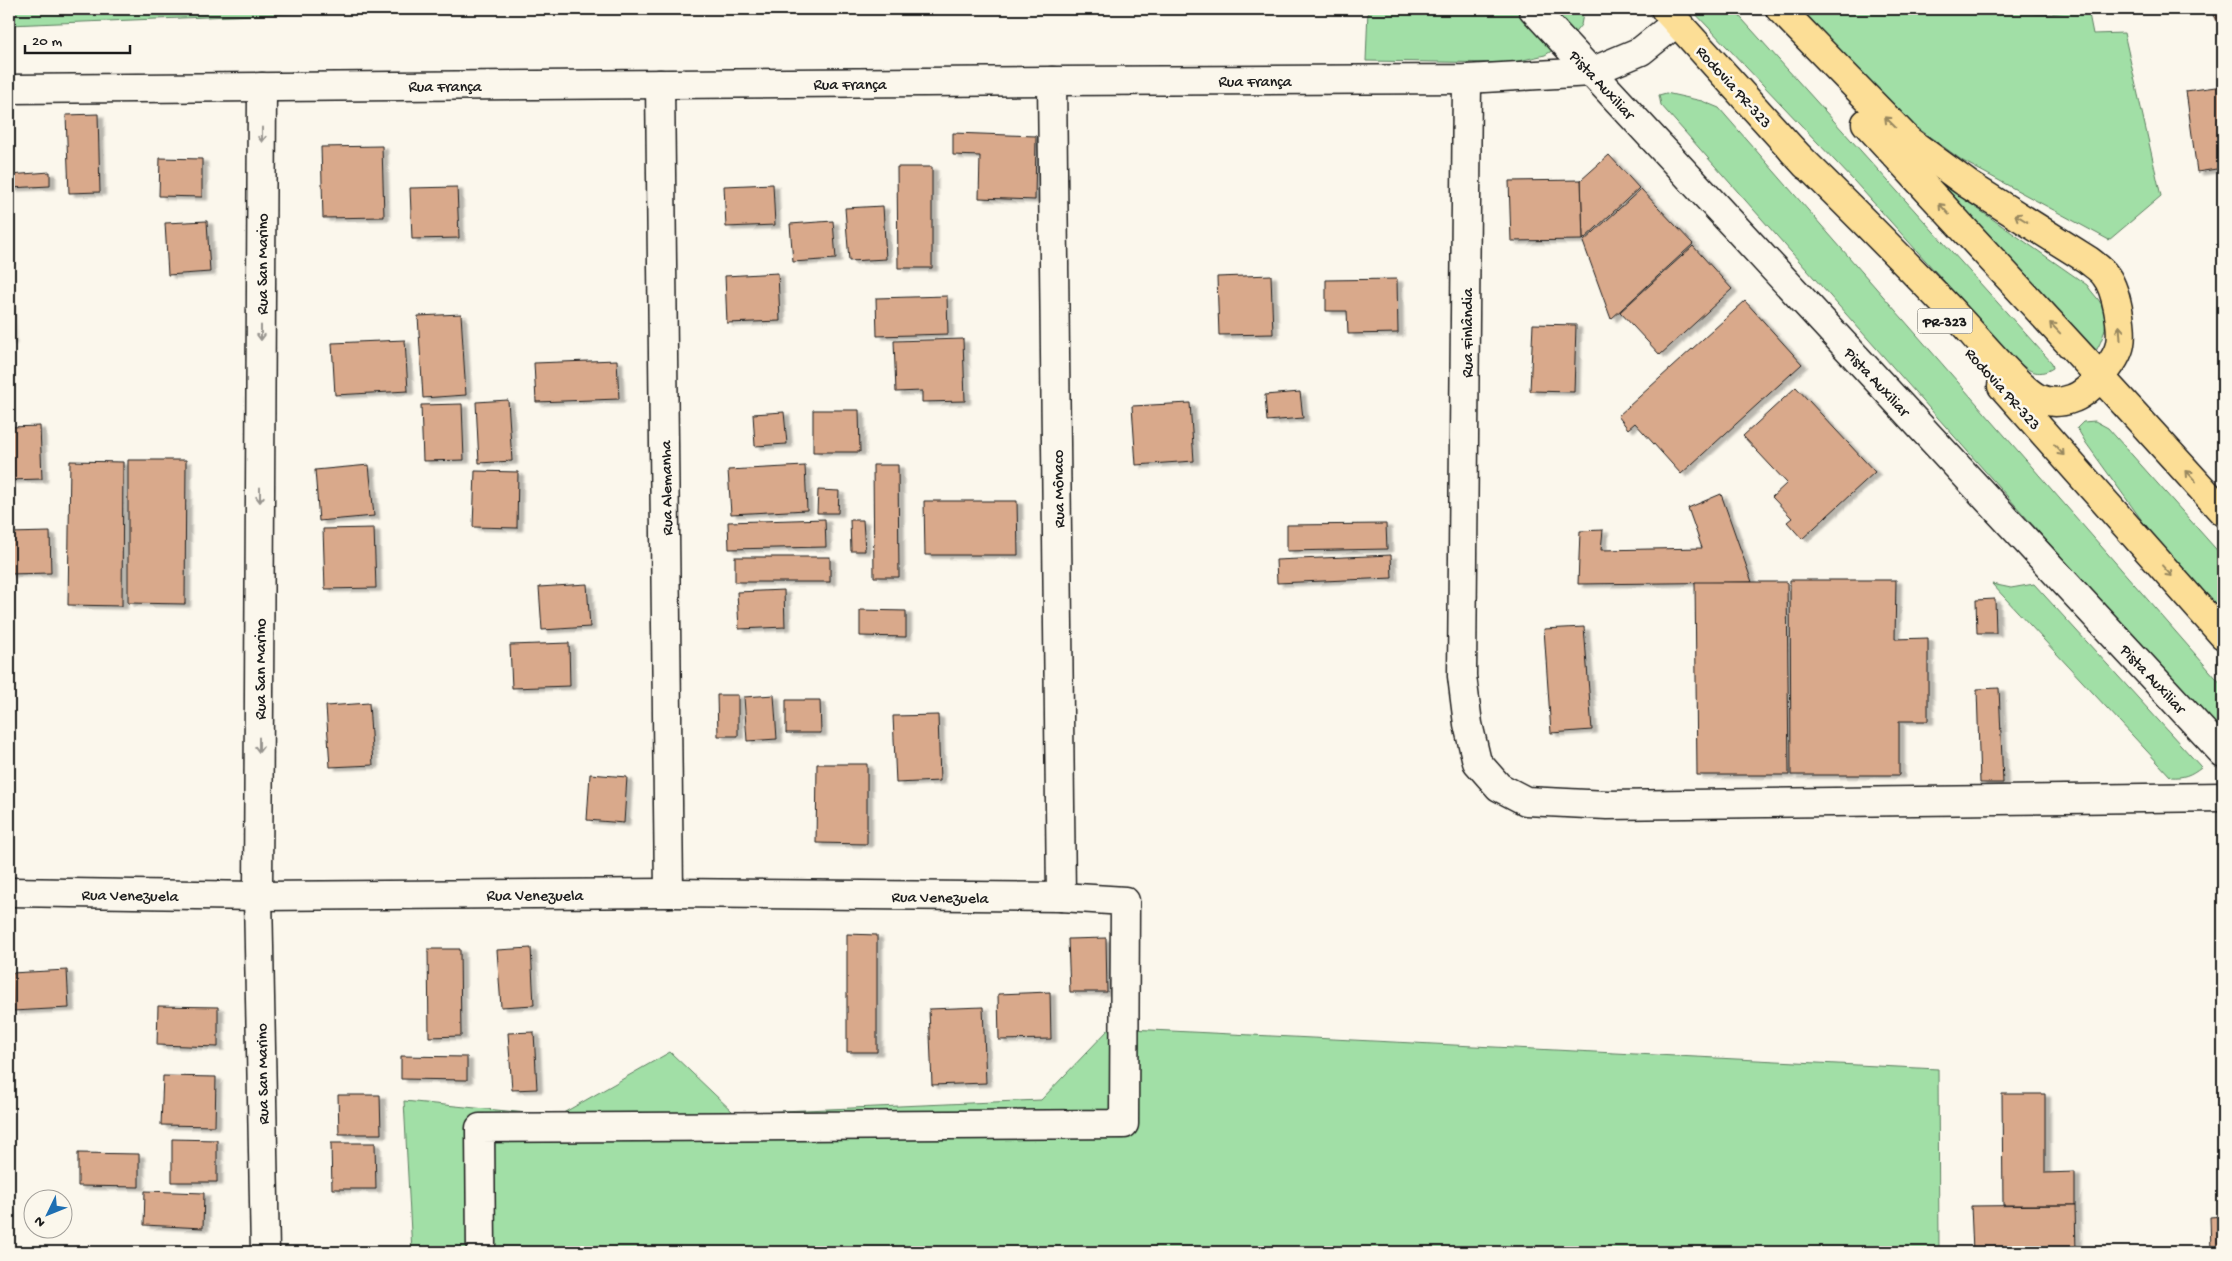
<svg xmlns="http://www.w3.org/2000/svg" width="2232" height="1261" viewBox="0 0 2232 1261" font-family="'Gochi Hand',sans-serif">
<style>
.green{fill:#a1dfa6;stroke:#5e7e61}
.building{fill:#d9a98b;stroke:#1c1c1c;filter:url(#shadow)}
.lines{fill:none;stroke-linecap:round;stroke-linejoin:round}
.minor-casing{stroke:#1c1c1c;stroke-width:31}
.tertiary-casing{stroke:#1c1c1c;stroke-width:31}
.trunk-casing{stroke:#1c1c1c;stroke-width:31}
.minor{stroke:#fbf7ec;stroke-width:28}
.tertiary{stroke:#fbf7ec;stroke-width:28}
.trunk{stroke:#fcde96;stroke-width:28}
.oneway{stroke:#97875f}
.oneway2{stroke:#97948e}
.labels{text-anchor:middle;stroke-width:5;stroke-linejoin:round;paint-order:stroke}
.shield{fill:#fbf7ec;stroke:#5f5e5a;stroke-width:1}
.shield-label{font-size:15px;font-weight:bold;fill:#1c1c1c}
.street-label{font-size:16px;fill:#1c1c1c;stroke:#fbf7ec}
</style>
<defs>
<filter id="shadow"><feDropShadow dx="5.5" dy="3" stdDeviation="1" flood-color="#0004"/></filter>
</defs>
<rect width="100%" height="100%" fill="#fbf7ec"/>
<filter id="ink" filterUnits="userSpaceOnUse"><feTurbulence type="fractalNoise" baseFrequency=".02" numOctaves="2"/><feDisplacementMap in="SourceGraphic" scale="10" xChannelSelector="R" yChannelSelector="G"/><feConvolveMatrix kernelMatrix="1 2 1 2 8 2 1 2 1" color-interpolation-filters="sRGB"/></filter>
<g filter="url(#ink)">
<g class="green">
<path d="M9 9H404L9 25Z"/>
<path d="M1368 9H1584L1581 25 1568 41 1545 55 1510 63 1366 61Z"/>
<path d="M1691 9H1733L2052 363 2053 368C2037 378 2028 370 2015 360L1854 181Z"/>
<path d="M1802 9H2014C2027 13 2043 16 2057 13 2068 11 2076 9 2088 9L2093 34 2124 33 2161 196 2109 240 1963 161 1915 126 1829 39Z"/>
<path d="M1666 93 1702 101 1719 108 2223 686V740L1661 105 1659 95Z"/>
<path d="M1922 170 2087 285C2091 292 2098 298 2102 305 2111 321 2102 344 2091 358Z"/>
<path d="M2095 421 2108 428 2223 557V612L2151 533 2086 443 2077 428 2083 422Z"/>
<path d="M1992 584 2011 588 2034 584 2201 767C2191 775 2183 778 2171 777Z"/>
<path d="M1110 1028 1938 1069 1939 1252H412L404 1101 558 1116 670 1052 734 1113 1041 1100Z"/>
</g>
<g class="building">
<path d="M2210 9H2223V21H2216Z"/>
<path d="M2223 86V168L2197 172 2186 91Z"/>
<path d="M98 114 100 192 69 193 66 115Z"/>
<path d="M953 133 1036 136 1035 200 979 198 980 156 953 155Z"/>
<path d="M382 146 384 217 323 218 321 147Z"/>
<path d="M1609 155 1639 188 1583 240 1581 180Z"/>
<path d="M160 158 202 159V197L159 196Z"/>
<path d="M897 167H932V268H898Z"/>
<path d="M50 172V186L9 188V175Z"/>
<path d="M1581 180 1583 240 1511 241 1509 181Z"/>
<path d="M773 184 775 225 726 227 724 186Z"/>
<path d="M457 187 459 238 412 239 410 188Z"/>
<path d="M1641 189 1693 244 1611 319 1583 242Z"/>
<path d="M883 206 886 259 849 261 845 208Z"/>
<path d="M207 221 210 272 168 275 165 223Z"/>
<path d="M833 221 836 259 793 262 790 224Z"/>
<path d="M1693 246 1732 289 1660 355 1620 312Z"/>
<path d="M778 273 780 321 727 323 725 276Z"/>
<path d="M1271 275 1273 334 1219 335 1217 277Z"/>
<path d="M1397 279 1398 333 1348 334 1347 311H1326V280Z"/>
<path d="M947 296 948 334 877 336 876 298Z"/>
<path d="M1745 301 1802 364 1681 474 1635 423 1628 429 1618 416Z"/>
<path d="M9 302 11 341H9Z"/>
<path d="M461 314 466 395 423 398 418 316Z"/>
<path d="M1533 324 1576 325 1574 392 1530 391Z"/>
<path d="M963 339 965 401 922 402V391L896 392 894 341Z"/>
<path d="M405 340 408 391 335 395 332 343Z"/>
<path d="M617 360 619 399 536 402 534 363Z"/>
<path d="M1796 387 1875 472 1802 539 1787 522 1792 518 1772 497 1787 483 1743 436Z"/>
<path d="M1300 392 1303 418 1267 421 1265 395Z"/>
<path d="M508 400 512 461 479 463 476 402Z"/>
<path d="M1190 403 1194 461 1136 465 1132 406Z"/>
<path d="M462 404 464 460 423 461 421 405Z"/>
<path d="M813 410H859L860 452H813Z"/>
<path d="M784 412 787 444 755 446 753 414Z"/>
<path d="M40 426 42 479 9 480V427Z"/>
<path d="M128 460H186L185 604 128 603Z"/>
<path d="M70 461 123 462 122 606 68 605Z"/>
<path d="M369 465 374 516 319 521 315 470Z"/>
<path d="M873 465H898L899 577H874Z"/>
<path d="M805 466 807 510 731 514 728 470Z"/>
<path d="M475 471 518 472 517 528 473 527Z"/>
<path d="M818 490 839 491 838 513H817Z"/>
<path d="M1721 494 1752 582 1578 584 1580 531 1603 530 1601 550 1702 548 1688 508Z"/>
<path d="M924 501H1017L1018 555H925Z"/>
<path d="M825 519 826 547 729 549 728 522Z"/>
<path d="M850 520H863L865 551H851Z"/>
<path d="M1386 524 1387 549 1287 551V525Z"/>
<path d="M374 528 376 588 325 589 323 529Z"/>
<path d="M50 532 51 573 9 574V533Z"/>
<path d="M1391 555 1392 578 1277 583 1276 560Z"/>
<rect x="735" y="557" width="95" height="25"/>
<path d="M1790 580H1896L1895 639 1928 638V721H1899V775H1791Z"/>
<path d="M1695 582H1787L1789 775H1697Z"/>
<path d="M587 584 590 627 542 630 539 587Z"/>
<path d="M784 590 785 627 739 629 737 592Z"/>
<path d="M1995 599 1996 633H1977L1976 600Z"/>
<path d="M860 610 906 611V637L860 636Z"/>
<path d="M1584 627 1592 730 1551 733 1544 629Z"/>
<path d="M569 643 570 686 512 688 510 645Z"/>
<path d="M1999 688 2003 783H1980L1977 689Z"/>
<path d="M717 695H738V736H718Z"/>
<path d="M774 695 777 739 747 741 744 697Z"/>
<path d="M786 700H820L821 733H786Z"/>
<path d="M369 703 373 765 330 767 326 706Z"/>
<path d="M938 715 940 781 896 783 893 716Z"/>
<path d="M817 764H867V844L816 843Z"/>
<path d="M590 774 627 777 624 823 587 820Z"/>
<path d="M847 934 877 935V1052H847Z"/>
<path d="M1106 938 1107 992H1070L1068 939Z"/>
<path d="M531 948 534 1005 501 1007 497 950Z"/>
<path d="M428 949H460L461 1036 429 1037Z"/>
<path d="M67 970 69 1008 13 1011 11 973Z"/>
<path d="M1050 992 1051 1039 999 1040 998 994Z"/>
<path d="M158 1006 218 1007V1047L157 1045Z"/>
<path d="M983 1007 986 1083 932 1085 929 1009Z"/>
<path d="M534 1032 537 1089 512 1090 508 1033Z"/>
<path d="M401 1056 467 1057V1080L401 1079Z"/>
<path d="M163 1076 216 1077 215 1126 161 1125Z"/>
<path d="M2002 1094H2045V1173L2075 1172V1205H2003Z"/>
<path d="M338 1095H380L381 1134H339Z"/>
<path d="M172 1139 217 1140V1182H172Z"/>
<path d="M331 1143H375L376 1189H332Z"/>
<path d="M78 1153 139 1154V1187L78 1186Z"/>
<path d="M145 1191 204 1193 203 1228 144 1225Z"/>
<path d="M2075 1205 2076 1252H1973L1971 1206Z"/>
<path d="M2223 1216V1252H2211L2210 1217Z"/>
</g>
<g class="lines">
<g class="minor-casing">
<g id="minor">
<path d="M1467 79 1462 676 1468 724 1477 762 1499 787 1526 801 1607 805 2223 797"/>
<path d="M660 84 669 893"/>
<path d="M262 87 258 896 265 1252"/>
<path d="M9 89 1052 81"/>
<path d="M481 1252 480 1128 1124 1124 1125 901 1061 897"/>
</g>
</g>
<g class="tertiary-casing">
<g id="tertiary">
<path d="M1533 9 2223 753"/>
<path d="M9 892 258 896 669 893 1061 897 1052 81 1467 79 1591 72 1641 51 1677 22"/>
</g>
</g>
<g class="trunk-casing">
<g id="trunk">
<path d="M1665 9 1806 165"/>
<path d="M1780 9 1909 141 1969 185 2088 260C2094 265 2101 269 2105 275 2116 288 2123 327 2120 344 2117 362 2088 394 2071 399 2060 403 2049 403 2038 398 2020 390 1977 338 1961 321 1906 263 1850 207 1793 151"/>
<path d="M1866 123C1985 253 2106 381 2223 512"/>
<path d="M2002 386 2223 635"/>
</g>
</g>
<use href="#minor" class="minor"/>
<use href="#tertiary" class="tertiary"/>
<use href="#trunk" class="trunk"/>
</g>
<defs><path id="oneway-shaft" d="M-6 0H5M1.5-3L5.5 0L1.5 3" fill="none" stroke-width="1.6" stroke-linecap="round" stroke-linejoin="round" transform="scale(1.25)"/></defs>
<g class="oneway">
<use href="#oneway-shaft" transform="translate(1890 122) rotate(-135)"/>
<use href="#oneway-shaft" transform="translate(1944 209) rotate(-132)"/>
<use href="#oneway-shaft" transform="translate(2021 218) rotate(-148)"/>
<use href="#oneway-shaft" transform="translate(2055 328) rotate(-134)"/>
<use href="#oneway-shaft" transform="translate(2120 333) rotate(-94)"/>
<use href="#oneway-shaft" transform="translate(2059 450) rotate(48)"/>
<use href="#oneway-shaft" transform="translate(2191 476) rotate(-132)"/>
<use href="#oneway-shaft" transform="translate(2167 571) rotate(48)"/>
</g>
<g class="oneway2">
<use href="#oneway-shaft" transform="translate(262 135) rotate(90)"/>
<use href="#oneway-shaft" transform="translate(261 333) rotate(90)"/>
<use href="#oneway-shaft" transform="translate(260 495) rotate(90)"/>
<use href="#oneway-shaft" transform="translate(259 745) rotate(90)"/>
</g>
</g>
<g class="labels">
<rect class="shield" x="1917.5" y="308.5" width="55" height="25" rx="4"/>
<g class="shield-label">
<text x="1945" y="326">PR-323</text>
</g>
<g class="street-label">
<text x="1255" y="86">Rua França</text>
<text x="850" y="89">Rua França</text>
<text transform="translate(1603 84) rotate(47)" y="6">Pista Auxiliar</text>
<text x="445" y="91">Rua França</text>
<text transform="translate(1735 86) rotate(48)" y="6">Rodovia PR-323</text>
<text transform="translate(261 264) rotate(-90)" y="6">Rua San Marino</text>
<text transform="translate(1466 333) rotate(-90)" y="6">Rua Finlândia</text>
<text transform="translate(1878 381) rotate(47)" y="6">Pista Auxiliar</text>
<text transform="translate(2004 388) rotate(48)" y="6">Rodovia PR-323</text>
<text transform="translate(665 488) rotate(-91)" y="6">Rua Alemanha</text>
<text transform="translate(1057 489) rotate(-91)" y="6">Rua Mônaco</text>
<text transform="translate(259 669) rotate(-90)" y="6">Rua San Marino</text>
<text transform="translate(2154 678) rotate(47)" y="6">Pista Auxiliar</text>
<text transform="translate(130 894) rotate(1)" y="6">Rua Venezuela</text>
<text x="535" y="900">Rua Venezuela</text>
<text transform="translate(940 896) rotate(1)" y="6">Rua Venezuela</text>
<text transform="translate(261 1074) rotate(-91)" y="6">Rua San Marino</text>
</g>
</g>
<rect width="2232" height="1261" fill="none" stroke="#fbf7ec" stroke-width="30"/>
<rect x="15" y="15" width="2202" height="1231" fill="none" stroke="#1c1c1c" stroke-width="2" filter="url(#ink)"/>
<g transform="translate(48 1214) rotate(227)"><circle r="24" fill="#fbf7ec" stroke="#a29f99"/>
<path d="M0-4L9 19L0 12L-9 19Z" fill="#1f6fb2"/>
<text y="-8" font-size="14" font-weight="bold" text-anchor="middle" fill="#1c1c1c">N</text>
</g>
<path d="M25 45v8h105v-8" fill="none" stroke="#1c1c1c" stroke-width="2.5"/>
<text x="32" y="45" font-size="15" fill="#1c1c1c" stroke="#fbf7ec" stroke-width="4" paint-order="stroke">20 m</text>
</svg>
